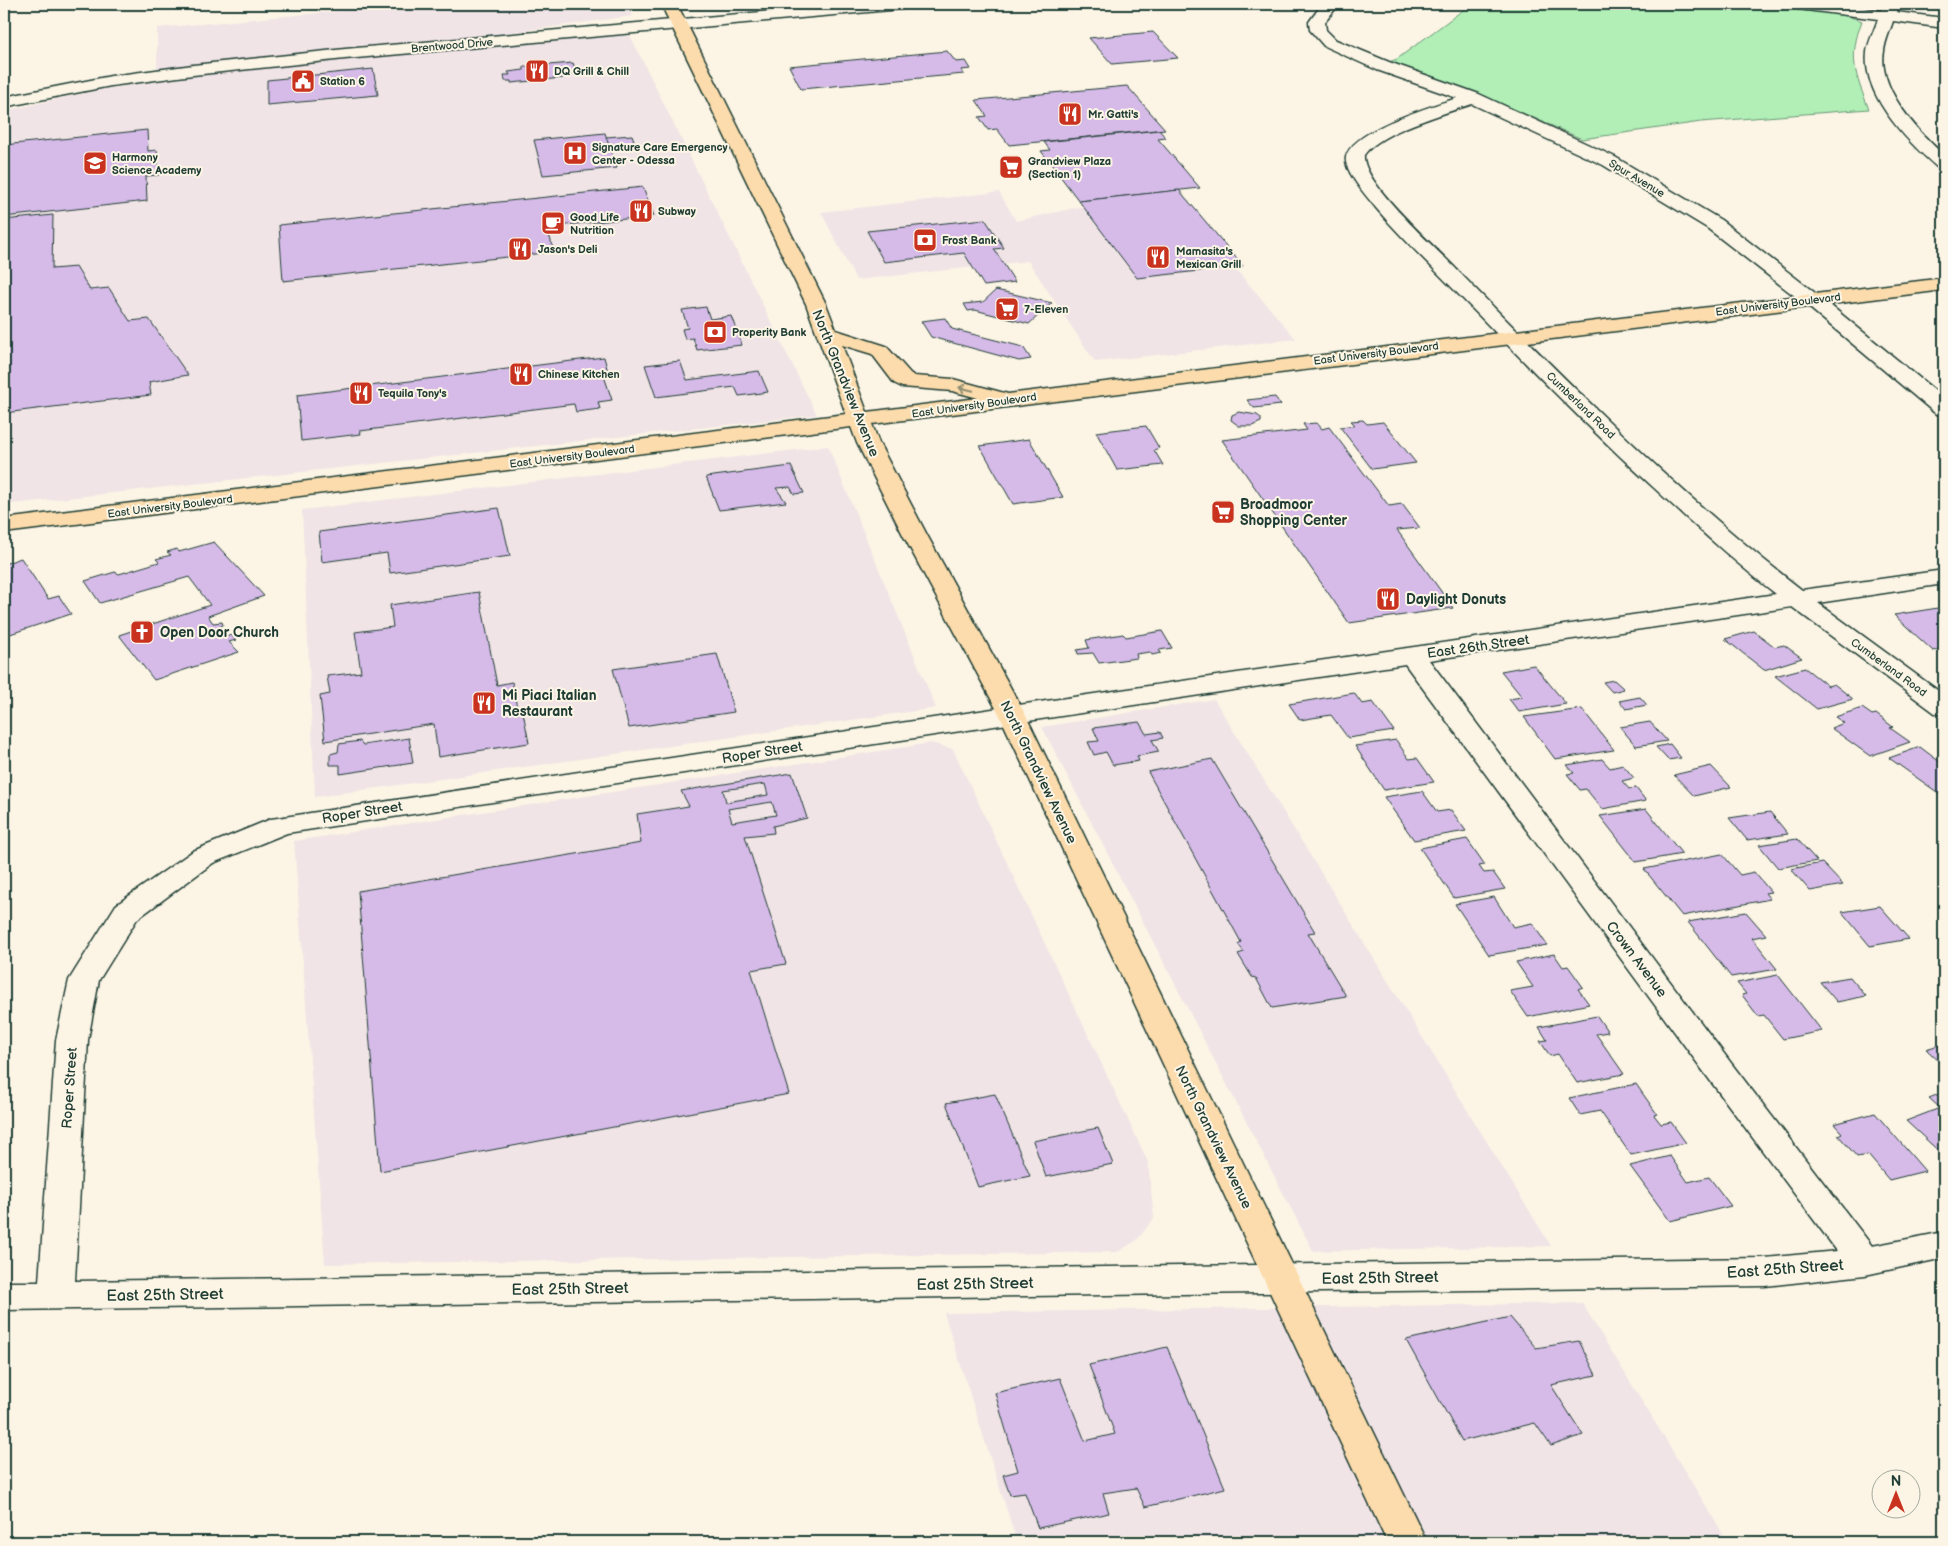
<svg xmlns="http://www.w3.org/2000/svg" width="1948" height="1546" viewBox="0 0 1948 1546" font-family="'Balsamiq Sans',sans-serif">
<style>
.built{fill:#f1e4e6}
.green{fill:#b1efb6;stroke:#689675}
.building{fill:#d6bbe9;stroke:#1f3d34;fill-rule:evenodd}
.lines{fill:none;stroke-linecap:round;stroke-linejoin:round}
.minor-casing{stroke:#1f3d34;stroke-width:3}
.major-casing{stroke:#1f3d34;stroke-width:3}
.minor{fill:#fcf5e5;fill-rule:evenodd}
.major{fill:#fcdcac;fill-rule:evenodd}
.oneway{stroke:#8e8c70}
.labels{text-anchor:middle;stroke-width:4;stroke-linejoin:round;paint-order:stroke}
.far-street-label{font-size:11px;fill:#1f3d34;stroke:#fcf5e5}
.far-poi-label{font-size:11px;font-weight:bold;fill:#1f3d34;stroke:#fcf5e5;text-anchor:start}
.street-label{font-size:14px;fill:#1f3d34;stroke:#fcf5e5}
.poi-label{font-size:14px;font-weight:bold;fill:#1f3d34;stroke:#fcf5e5;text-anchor:start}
.near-street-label{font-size:16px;fill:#1f3d34;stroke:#fcf5e5}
</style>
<rect width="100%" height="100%" fill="#fcf5e5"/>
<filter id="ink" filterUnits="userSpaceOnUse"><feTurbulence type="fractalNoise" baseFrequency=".02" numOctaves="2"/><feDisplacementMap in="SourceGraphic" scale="10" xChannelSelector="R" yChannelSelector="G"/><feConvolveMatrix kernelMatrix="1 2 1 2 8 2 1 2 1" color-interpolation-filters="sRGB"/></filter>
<g filter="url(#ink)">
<g class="built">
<path d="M391 4H627L633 16 346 55 157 75V28L329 12Z"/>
<path d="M630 35 817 415 4 505V111L98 90 260 67Z"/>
<path d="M1166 188 1296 339 1095 362 1028 261 856 280 821 212 999 192 1016 221Z"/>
<path d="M828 446 936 708 315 797 302 510Z"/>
<path d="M1214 699 1551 1246 1313 1251 1042 727Z"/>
<path d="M931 743 953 749 1148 1162 1154 1218 1137 1240 1118 1252 325 1264 294 841Z"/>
<path d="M1582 1303 1728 1542H1017L944 1313Z"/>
</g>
<path class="green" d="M1471 4H1763L1845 15 1862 21C1848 57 1855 75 1869 109L1701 122 1582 139 1472 91 1389 62 1397 59Z"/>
<g class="building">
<path d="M1153 32 1178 58 1112 64 1089 38Z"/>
<path d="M947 51 956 62 966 61 971 69 961 70 964 74 801 89 789 66Z"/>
<path d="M573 63 577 74 562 75 563 78 511 83V81H505L504 75H510L508 72 524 70V67Z"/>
<path d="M373 69 378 95 267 105V80Z"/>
<path d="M1127 86 1165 129 1009 145 997 129 988 130 979 117 987 116 976 100Z"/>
<path d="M147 130 148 151 157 150 159 175 146 176 147 201 4 217V145Z"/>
<path d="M1159 130 1166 138 1158 139 1200 188 1079 201 1041 151 1050 150 1044 142Z"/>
<path d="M605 133 617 168 543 175 534 140Z"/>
<path d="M632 135 635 143 609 145 606 137Z"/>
<path d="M643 187 654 216 547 227 554 252 283 281 279 225Z"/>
<path d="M1179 190 1243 266 1137 278 1079 201Z"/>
<path d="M53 215 52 269 76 267 90 290 109 288 130 321 149 319 188 375 149 382 151 395 4 413V220Z"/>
<path d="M985 219 1004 248 994 249 1015 282 984 286 964 253 884 262 867 231Z"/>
<path d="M996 290 1052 303 1029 324 975 310 968 311 964 304 983 302Z"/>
<path d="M706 307 710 319 731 316 742 345 697 350 693 338 685 339 682 329 688 328 682 310Z"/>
<path d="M945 318 952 329 1023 347 1031 359 1019 361 931 337 921 321Z"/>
<path d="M604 357 608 372 603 373 612 400 598 402 600 409 576 412 574 404 360 431 361 434 301 441 297 395Z"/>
<path d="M680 361 687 380 759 371 768 392 739 396 735 387 656 397 645 365Z"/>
<path d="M1275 397 1281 405 1254 408 1247 400Z"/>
<path d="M1239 412 1257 415 1261 418V422L1252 426H1239L1231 420 1232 415Z"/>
<path d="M1363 420 1367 424 1383 422 1416 463 1372 469 1340 427 1355 425 1351 421Z"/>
<path d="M1317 423 1322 429 1329 427 1389 506 1402 504 1420 528 1397 530 1453 608 1349 623 1222 440 1307 430 1303 424Z"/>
<path d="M1146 426 1159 448 1154 450 1163 465 1117 470 1096 432Z"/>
<path d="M1029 439 1063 497 1013 504 980 446Z"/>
<path d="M791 466 804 493 794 494 790 487 776 488 786 502 719 510 706 477Z"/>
<path d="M499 508 510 556 390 573 387 553 322 562 319 532Z"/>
<path d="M214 542 264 596 208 616 213 623 222 622 223 625 219 627 226 637 231 635 236 640 229 642 239 652 154 680 119 635 210 605 189 577 100 603 85 581 115 572 119 574 159 562 156 559 171 555 167 552 177 549 179 552Z"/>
<path d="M21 558 48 599 59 596 71 614 4 636V564Z"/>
<path d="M479 592 497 685 512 682 518 713 523 712 529 743 438 757 434 724 325 741 320 696 330 694 327 676 361 672 355 632 393 627 390 605Z"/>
<path d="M1944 607V649L1933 651 1894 615Z"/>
<path d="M1162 631 1172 648 1159 650 1161 653 1152 655 1150 652 1136 654 1137 658 1099 663 1093 653 1078 654 1077 650 1089 648 1086 640 1123 634 1126 637Z"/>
<path d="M1754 631 1775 647 1784 645 1802 658 1764 670 1725 639Z"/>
<path d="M717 654 734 712 629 728 613 669Z"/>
<path d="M1534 665 1566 704 1519 712 1509 699 1522 697 1501 671Z"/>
<path d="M1805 668 1828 686 1834 684 1853 699 1817 709 1775 676Z"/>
<path d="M1614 680 1624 689 1612 692 1603 682Z"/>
<path d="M1354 693 1362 704 1373 702 1394 731 1348 738 1331 715 1300 720 1289 704Z"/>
<path d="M1640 697 1647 705 1626 709 1619 701Z"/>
<path d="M1862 708 1872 715 1876 714 1893 727 1890 728 1910 742 1870 756 1831 728 1844 723 1835 717Z"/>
<path d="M1582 709 1614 750 1555 759 1524 717Z"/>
<path d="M1139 722 1146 734 1160 732 1163 738 1152 740 1159 752 1137 756 1139 761 1113 765 1106 752 1094 755 1088 742 1099 741 1093 728Z"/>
<path d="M1650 722 1667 741 1636 746 1620 727Z"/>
<path d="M409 738 413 763 340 774V765H330V754L338 752 339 744 360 741 363 745Z"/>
<path d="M1396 740 1409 759 1417 758 1434 782 1384 790 1355 746Z"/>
<path d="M1670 744 1681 758 1668 760 1656 747Z"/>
<path d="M1920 747 1944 765V797L1889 758Z"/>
<path d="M1212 759 1315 932 1308 933 1346 996 1272 1008 1256 978 1252 977 1238 954 1244 952 1238 944 1241 942 1148 772Z"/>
<path d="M1602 759 1610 768 1623 765 1634 778 1622 781 1629 789 1636 788 1646 801 1602 809 1586 789 1580 790 1567 774 1574 773 1567 765Z"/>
<path d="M1711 766 1731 787 1694 796 1674 775Z"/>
<path d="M792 773 807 818 773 826 774 833 745 836 786 964 751 970 789 1094 380 1171 358 891 641 843 637 814 689 806 681 791ZM765 784 768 795 726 802 723 790ZM772 802 776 815 732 822 728 809Z"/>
<path d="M1422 791 1437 812 1451 810 1466 831 1414 840 1384 797Z"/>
<path d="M1646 809 1682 854 1636 862 1600 816Z"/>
<path d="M1770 812 1788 834 1747 840 1729 818Z"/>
<path d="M1467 839 1485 865 1479 866 1484 873 1493 872 1505 889 1454 898 1420 848Z"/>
<path d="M1797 839 1817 861 1778 868 1759 845Z"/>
<path d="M1722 854 1740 875 1754 872 1771 892 1765 893 1770 899 1682 916 1644 869Z"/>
<path d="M1822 863 1843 885 1810 891 1791 869Z"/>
<path d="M1494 897 1513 927 1532 923 1547 945 1489 955 1455 904Z"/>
<path d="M1880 906 1909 939 1870 946 1842 912Z"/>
<path d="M1746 912 1766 935 1752 938 1777 969 1731 977 1688 922Z"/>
<path d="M1554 954 1563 967 1568 966 1583 987 1578 989 1589 1004 1528 1017 1510 991 1533 987 1516 962Z"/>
<path d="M1778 975 1822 1031 1783 1039 1764 1015 1758 1016 1742 995 1746 994 1737 983Z"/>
<path d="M1850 977 1866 996 1837 1002 1820 982Z"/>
<path d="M1597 1016 1608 1032 1596 1034 1624 1074 1577 1083 1558 1054 1550 1056 1540 1041 1547 1040 1539 1027Z"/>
<path d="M1939 1045 1944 1050V1066L1926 1049Z"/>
<path d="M1636 1084 1657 1114 1654 1115 1661 1124 1671 1122 1686 1143 1631 1155 1600 1111 1580 1115 1569 1098Z"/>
<path d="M1944 1092V1156L1906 1121 1940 1108 1929 1098Z"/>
<path d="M995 1094 1030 1176 978 1187 946 1103Z"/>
<path d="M1875 1113 1925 1171 1889 1180 1868 1155 1857 1157 1838 1135 1842 1133 1834 1124Z"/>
<path d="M1098 1128 1113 1164 1046 1177 1033 1141Z"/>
<path d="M1670 1156 1688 1182 1709 1177 1731 1206 1670 1221 1630 1166Z"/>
<path d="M1510 1317 1536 1348 1579 1341 1596 1375 1551 1385 1583 1435 1551 1446 1535 1423 1462 1441 1406 1340Z"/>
<path d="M1167 1347 1225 1488 1145 1507 1136 1488 1103 1493 1109 1513 1038 1528 1025 1493 1010 1495 1003 1475 1018 1471 995 1393 1060 1378 1085 1441 1115 1434 1089 1365Z"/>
</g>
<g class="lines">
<g class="minor-casing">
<g id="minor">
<path d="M853 4H910L907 7 902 9 345 59 193 75 111 86 4 107V97L111 76 193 65 345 49Z"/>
<path d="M1322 4H1339L1325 22 1326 30 1336 40 1389 62 1479 94 1615 157 1721 220 1819 296 1944 398V415L1936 414 1805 304 1707 228 1603 165 1472 104C1444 114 1381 131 1364 155 1361 183 1438 249 1458 271 1567 382 1678 494 1802 590L1944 570V584L1818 603 1944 695V715L1935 713 1792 607 1429 660 1731 1063 1872 1246 1944 1232V1258L1865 1275 1765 1286 4 1310V1282H39L56 1040 69 980 116 905 193 851 271 819 1012 706 1776 594C1733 561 1693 524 1653 487 1587 427 1525 363 1462 298 1434 268 1403 240 1376 208 1368 198 1343 170 1346 157 1352 130 1432 106 1457 98L1377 70 1324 46 1310 30 1309 22ZM1405 664 1709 1079 1837 1251 1765 1258 75 1281 88 1040 99 980 137 919 213 863 287 833Z"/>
<path d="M1790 4H1832L1881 10 1883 4H1899L1896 12 1944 18V28L1893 21C1890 31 1885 41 1884 51 1877 88 1919 133 1944 155V169L1938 168C1908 142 1862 96 1867 52 1868 42 1875 29 1878 19L1798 9 1793 7Z"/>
</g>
</g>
<g class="major-casing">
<path id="major" d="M661 4H677L826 304 836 330 886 346 910 373 914 376 953 379 1008 394 1944 278V290L872 424 879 443 927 535 1025 714 1427 1542H1387L999 714 903 535 857 443 851 427 4 533V519L846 414 806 304ZM842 345 872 354 894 383 902 387 952 391 978 398 867 412Z"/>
</g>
<use href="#minor" class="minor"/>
<use href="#major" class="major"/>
</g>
<defs><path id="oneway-shaft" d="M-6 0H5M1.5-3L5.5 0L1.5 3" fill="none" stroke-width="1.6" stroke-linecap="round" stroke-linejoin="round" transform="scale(1.25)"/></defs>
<use class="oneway" href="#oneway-shaft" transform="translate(966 389) rotate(-166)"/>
</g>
<defs>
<g id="restaurant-square" transform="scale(1.25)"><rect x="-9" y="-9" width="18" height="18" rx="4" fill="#c8321e" stroke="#fcf5e5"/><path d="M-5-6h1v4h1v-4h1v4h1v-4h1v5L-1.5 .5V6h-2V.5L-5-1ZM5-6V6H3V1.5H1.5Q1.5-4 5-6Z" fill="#fff"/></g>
<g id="civic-square" transform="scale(1.25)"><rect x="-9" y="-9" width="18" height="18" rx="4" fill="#c8321e" stroke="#fcf5e5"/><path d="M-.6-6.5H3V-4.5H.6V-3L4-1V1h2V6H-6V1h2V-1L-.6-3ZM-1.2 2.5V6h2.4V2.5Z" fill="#fff"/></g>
<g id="hospital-square" transform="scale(1.25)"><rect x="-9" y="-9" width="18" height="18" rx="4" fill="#c8321e" stroke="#fcf5e5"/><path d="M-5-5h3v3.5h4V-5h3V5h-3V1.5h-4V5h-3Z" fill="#fff"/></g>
<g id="school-square" transform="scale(1.25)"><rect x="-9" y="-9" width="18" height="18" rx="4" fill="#c8321e" stroke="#fcf5e5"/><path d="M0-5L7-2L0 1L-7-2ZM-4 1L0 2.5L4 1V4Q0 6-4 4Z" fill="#fff"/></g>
<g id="supermarket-square" transform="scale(1.25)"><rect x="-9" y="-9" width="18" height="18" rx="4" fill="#c8321e" stroke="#fcf5e5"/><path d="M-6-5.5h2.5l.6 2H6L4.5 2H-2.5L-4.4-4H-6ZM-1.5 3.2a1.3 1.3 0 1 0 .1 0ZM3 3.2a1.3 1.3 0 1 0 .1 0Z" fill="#fff"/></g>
<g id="cafe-square" transform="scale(1.25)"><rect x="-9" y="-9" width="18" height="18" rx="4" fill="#c8321e" stroke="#fcf5e5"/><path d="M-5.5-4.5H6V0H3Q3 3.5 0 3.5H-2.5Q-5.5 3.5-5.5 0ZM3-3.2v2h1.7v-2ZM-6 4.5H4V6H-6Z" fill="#fff"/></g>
<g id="bank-square" transform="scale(1.25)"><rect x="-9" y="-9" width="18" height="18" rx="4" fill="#c8321e" stroke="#fcf5e5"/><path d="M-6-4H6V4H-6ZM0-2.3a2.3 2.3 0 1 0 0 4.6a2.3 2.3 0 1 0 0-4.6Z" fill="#fff"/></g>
<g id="church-square" transform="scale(1.25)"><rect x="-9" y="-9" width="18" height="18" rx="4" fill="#c8321e" stroke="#fcf5e5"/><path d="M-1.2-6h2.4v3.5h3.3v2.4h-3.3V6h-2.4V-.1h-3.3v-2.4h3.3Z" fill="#fff"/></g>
</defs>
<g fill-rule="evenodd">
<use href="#restaurant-square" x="537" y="71"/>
<use href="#civic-square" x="303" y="81"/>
<use href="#restaurant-square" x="1070" y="114"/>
<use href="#hospital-square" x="575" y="153"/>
<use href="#school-square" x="95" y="163"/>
<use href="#supermarket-square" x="1011" y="167"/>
<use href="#restaurant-square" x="641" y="211"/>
<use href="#cafe-square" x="553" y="223"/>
<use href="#bank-square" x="925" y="240"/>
<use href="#restaurant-square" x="520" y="249"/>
<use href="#restaurant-square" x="1158" y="257"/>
<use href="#supermarket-square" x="1007" y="309"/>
<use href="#bank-square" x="715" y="332"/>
<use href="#restaurant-square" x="521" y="374"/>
<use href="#restaurant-square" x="361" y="393"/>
<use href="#supermarket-square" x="1223" y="512"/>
<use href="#restaurant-square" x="1388" y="599"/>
<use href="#church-square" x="142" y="632"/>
<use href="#restaurant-square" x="484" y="703"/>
</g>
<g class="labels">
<g class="far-street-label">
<text transform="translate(452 45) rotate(-5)" y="4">Brentwood Drive</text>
<text transform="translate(1637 178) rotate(31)" y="4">Spur Avenue</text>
<text transform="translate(1778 304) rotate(-7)" y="4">East University Boulevard</text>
<text transform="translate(1376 353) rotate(-7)" y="4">East University Boulevard</text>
<text transform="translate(974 405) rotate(-8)" y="4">East University Boulevard</text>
<text transform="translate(1581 405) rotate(44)" y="4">Cumberland Road</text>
<text transform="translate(572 456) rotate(-7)" y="4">East University Boulevard</text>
<text transform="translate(170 506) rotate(-7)" y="4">East University Boulevard</text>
<text transform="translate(1889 667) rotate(36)" y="4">Cumberland Road</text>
</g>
<g class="far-poi-label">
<text x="554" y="75">DQ Grill &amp; Chill</text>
<text x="320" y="85">Station 6</text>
<text x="1088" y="118">Mr. Gatti's</text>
<text x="592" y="151">Signature Care Emergency<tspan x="592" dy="13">Center - Odessa</tspan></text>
<text x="112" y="161">Harmony<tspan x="112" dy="13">Science Academy</tspan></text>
<text x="1028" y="165">Grandview Plaza<tspan x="1028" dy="13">(Section 1)</tspan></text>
<text x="658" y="215">Subway</text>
<text x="570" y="221">Good Life<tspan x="570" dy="13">Nutrition</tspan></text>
<text x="942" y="244">Frost Bank</text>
<text x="538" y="253">Jason's Deli</text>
<text x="1176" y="255">Mamasita's<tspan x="1176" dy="13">Mexican Grill</tspan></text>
<text x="1024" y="313">7-Eleven</text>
<text x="732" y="336">Properity Bank</text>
<text x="538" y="378">Chinese Kitchen</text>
<text x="378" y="397">Tequila Tony's</text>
</g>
<g class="street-label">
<text transform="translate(846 383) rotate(68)" y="5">North Grandview Avenue</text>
<text transform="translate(1478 646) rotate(-8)" y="5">East 26th Street</text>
<text transform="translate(762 752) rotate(-9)" y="5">Roper Street</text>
<text transform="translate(1039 772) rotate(64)" y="5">North Grandview Avenue</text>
<text transform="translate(362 812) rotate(-9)" y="5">Roper Street</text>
<text transform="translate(1637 959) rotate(53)" y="5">Crown Avenue</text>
<text transform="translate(69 1088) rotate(-86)" y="5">Roper Street</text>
<text transform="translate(1214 1137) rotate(64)" y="5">North Grandview Avenue</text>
</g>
<g class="poi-label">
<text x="1240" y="509">Broadmoor<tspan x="1240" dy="16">Shopping Center</tspan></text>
<text x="1406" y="604">Daylight Donuts</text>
<text x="160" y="637">Open Door Church</text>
<text x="502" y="700">Mi Piaci Italian<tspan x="502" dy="16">Restaurant</tspan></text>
</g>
<g class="near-street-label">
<text transform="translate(1785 1268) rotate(-4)" y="6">East 25th Street</text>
<text transform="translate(1380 1277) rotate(-1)" y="6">East 25th Street</text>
<text transform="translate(975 1283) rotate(-1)" y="6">East 25th Street</text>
<text transform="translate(570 1288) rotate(-1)" y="6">East 25th Street</text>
<text transform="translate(165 1294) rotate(-1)" y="6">East 25th Street</text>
</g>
</g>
<rect width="1948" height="1546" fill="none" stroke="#fcf5e5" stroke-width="20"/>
<rect x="10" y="10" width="1928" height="1526" fill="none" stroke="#1f3d34" stroke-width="2" filter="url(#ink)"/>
<g transform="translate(1896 1494)"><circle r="24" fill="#fcf5e5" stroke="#a4ab9e"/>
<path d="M0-4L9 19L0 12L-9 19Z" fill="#c8321e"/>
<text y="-8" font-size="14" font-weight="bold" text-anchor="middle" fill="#1f3d34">N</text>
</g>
</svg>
